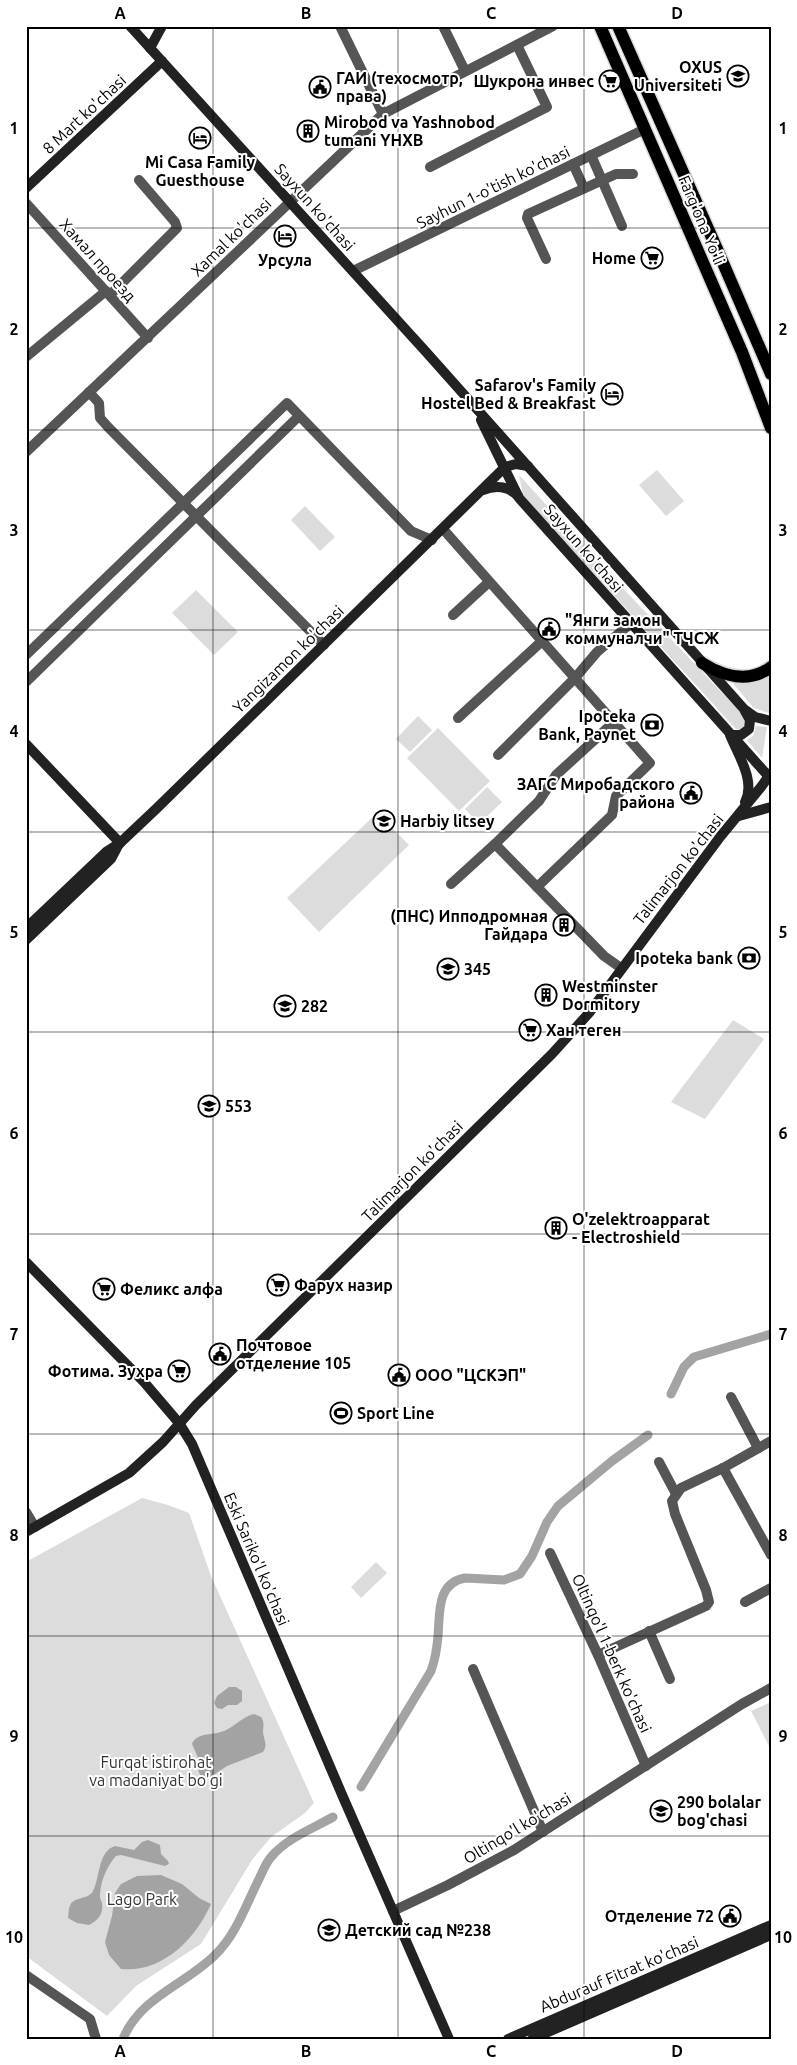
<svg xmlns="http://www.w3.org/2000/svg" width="797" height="2065" viewBox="0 0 797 2065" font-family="Ubuntu,sans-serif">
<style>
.green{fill:#dcdcdc}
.water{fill:#a3a3a3}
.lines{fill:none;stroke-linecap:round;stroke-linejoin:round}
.canal{stroke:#a3a3a3;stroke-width:9}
.primary-casing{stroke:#dbdbdb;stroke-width:15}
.street{stroke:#555;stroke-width:10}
.secondary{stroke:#222;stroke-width:10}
.primary{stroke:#000;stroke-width:12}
.grid{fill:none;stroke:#000;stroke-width:1;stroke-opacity:0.55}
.labels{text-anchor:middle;stroke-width:4;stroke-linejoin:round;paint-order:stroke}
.poi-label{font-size:16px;font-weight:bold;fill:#000;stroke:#fff;text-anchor:start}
.street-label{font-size:16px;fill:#000;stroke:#fff}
.park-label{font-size:16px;fill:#333;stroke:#fff}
.neatline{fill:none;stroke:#000;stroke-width:2}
.grid-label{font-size:16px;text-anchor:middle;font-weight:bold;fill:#000}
</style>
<rect width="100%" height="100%" fill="#fff"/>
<g class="green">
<path d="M657 470 684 501 666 516 639 485Z"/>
<path d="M519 475 617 582 747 719V724L740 730 736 729 523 496Z"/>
<path d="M305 506 335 537 320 551 291 520Z"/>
<path d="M196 590 238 632 214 655 172 613Z"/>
<path d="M767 672C773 683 772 701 769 713L754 708 730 680Z"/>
<path d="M418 716 432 730 410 752 396 739Z"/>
<path d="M756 726 767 727 762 758 747 740 753 736Z"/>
<path d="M438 728 490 781 459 811 407 758Z"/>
<path d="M487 787 502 802 479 824 465 809Z"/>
<path d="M377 813 409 845 319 932 287 898Z"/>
<path d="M733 1020 764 1039 705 1119 671 1102Z"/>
<path d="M142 1498 168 1505 189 1513 211 1576 314 1803 305 1813 271 1837 252 1860 201 1944 136 1986 107 2016 26 1956V1562Z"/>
<path d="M376 1562 387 1573 361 1598 351 1587Z"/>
<path d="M771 1702V1750L751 1711Z"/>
</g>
<g class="water">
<path d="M229 1687H236L242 1691V1701L237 1705H228L222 1709 217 1708 214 1703 217 1696Z"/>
<path d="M254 1714 261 1717C265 1723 263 1726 263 1732 264 1741 268 1744 263 1752L227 1766 209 1778 200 1775 197 1767 199 1760 192 1744C196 1733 211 1735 221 1732 233 1729 241 1717 254 1714Z"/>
<path d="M148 1840 160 1845 161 1854 168 1861 169 1864 165 1866 121 1855 116 1856C107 1866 100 1882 100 1896 100 1900 101 1899 102 1903 104 1914 97 1921 89 1925L77 1923 68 1918C69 1914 68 1909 70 1906 73 1896 89 1900 93 1891 100 1878 98 1851 115 1846L134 1850 142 1842Z"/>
<path d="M161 1875 182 1884 199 1898 211 1904C195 1940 162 1973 121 1969L109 1955 105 1942 112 1916 115 1893 121 1884 137 1876Z"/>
</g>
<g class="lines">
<g class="canal">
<path d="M671 1394 684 1367 694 1357 771 1334"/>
<path d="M361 1787 431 1671C435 1660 437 1648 438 1636 440 1614 436 1583 465 1578L504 1580 520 1574 532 1556 547 1522 558 1506 612 1461 648 1435"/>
<path d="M123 2039C140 1997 185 1985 215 1955 236 1935 246 1905 259 1879 263 1871 266 1862 272 1856 287 1838 314 1828 333 1817"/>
</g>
<g class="primary-casing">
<g id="primary">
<path d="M600 26 742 352 771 428"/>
<path d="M618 26 717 249 771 374"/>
<path d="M702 663C723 676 749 684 771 667"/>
</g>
</g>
<g class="street">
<path d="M340 26 383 114"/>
<path d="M443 26 465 71"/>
<path d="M591 155 622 226"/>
<path d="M573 164 584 188"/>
<path d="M430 167 547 107 517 45"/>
<path d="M26 203 148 338"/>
<path d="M546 259 527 218 528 214 616 174H633"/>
<path d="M353 271 645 129"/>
<path d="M110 295 177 228 175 222 139 180"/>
<path d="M26 357 106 291"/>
<path d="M89 392 99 403 100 418 108 427 324 645"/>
<path d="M26 452 383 114 553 26"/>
<path d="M443 529 650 763 616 796 612 815 537 887 604 956 621 968"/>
<path d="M453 615 489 582"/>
<path d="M26 655 287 403 411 531 432 540"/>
<path d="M26 682 299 416"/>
<path d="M458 718 541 642"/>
<path d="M498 755 575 678 597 652 630 624"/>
<path d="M451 884 495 844"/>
<path d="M537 887 495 844 539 801 556 775 613 723"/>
<path d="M731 1397 758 1448"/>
<path d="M659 1462 676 1494"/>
<path d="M723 1468 771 1555"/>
<path d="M26 1512 35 1527"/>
<path d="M550 1553 598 1655 646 1766"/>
<path d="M745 1602 771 1588"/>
<path d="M649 1631 670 1679"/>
<path d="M598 1655 706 1606 709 1602 706 1590 675 1514 672 1501 681 1488 723 1468 771 1441"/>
<path d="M473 1669 543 1832"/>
<path d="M393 1911 448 1885 514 1850 742 1704 771 1688"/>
<path d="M26 1975 90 2019 96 2039"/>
</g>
<g class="secondary">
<path d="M130 26 427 353 744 709 755 717 771 721"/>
<path d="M150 48 162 26"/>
<path d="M26 188 162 61"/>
<path d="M481 420 519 498 771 779"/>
<path d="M483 490C496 485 508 486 518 496"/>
<path d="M745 711 750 720 749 729 741 735H730C738 755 756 781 745 802"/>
<path d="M26 744 120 843"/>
<path d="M739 816 771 807"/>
<path d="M26 928 106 852 120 843 156 809 505 467 516 464 528 466"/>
<path d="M26 940 111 859 119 844"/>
<path d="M26 1262 144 1382 179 1423 192 1444 343 1797 449 2039"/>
<path d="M26 1532 129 1473 163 1442 196 1405 552 1054 589 1013 720 837 761 787 771 773"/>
<path d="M508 2039 771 1925"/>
<path d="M532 2039 771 1935"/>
</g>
<use href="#primary" class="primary"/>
</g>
<path class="grid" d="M213 26V2039M398 26V2039M584 26V2039M26 228H771M26 430H771M26 630H771M26 832H771M26 1032H771M26 1234H771M26 1434H771M26 1636H771M26 1836H771"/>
<defs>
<g id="university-ring" transform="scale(1.125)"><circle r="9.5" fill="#fff" stroke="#000" stroke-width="1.5"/><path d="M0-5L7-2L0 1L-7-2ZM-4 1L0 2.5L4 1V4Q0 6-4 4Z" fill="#000"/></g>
<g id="supermarket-ring" transform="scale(1.125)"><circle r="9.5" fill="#fff" stroke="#000" stroke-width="1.5"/><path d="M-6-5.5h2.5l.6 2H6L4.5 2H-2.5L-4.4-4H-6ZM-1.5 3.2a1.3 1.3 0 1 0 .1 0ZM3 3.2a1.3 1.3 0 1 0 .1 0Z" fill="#000"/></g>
<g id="civic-ring" transform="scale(1.125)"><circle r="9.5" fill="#fff" stroke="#000" stroke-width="1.5"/><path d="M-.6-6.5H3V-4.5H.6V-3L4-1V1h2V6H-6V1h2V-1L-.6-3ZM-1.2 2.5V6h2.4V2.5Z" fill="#000"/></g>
<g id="building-ring" transform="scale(1.125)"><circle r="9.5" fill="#fff" stroke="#000" stroke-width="1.5"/><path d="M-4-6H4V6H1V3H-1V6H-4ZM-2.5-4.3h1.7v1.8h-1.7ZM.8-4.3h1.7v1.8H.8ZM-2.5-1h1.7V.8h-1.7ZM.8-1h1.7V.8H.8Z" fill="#000"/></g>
<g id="hotel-ring" transform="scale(1.125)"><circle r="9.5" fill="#fff" stroke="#000" stroke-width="1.5"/><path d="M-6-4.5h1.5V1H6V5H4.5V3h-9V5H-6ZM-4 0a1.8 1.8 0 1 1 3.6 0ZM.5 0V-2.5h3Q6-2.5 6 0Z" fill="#000"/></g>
<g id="bank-ring" transform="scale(1.125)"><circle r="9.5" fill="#fff" stroke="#000" stroke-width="1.5"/><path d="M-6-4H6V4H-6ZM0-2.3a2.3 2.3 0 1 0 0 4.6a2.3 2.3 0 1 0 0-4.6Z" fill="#000"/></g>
<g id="school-ring" transform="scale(1.125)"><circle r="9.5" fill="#fff" stroke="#000" stroke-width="1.5"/><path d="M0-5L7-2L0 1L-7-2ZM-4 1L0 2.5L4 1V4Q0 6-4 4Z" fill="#000"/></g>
<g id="stadium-ring" transform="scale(1.125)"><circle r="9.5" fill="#fff" stroke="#000" stroke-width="1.5"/><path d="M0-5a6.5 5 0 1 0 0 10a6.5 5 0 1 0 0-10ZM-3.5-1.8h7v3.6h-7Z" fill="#000"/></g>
</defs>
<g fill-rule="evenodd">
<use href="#university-ring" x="738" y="76"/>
<use href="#supermarket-ring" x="610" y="81"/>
<use href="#civic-ring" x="320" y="87"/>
<use href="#building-ring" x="308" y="131"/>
<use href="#hotel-ring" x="200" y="138"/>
<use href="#hotel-ring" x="285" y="236"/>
<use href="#supermarket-ring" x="652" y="258"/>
<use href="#hotel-ring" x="612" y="394"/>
<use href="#civic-ring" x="549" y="629"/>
<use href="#bank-ring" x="652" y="725"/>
<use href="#civic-ring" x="691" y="793"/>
<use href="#university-ring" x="384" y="821"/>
<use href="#building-ring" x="564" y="925"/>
<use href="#bank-ring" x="749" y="958"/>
<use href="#school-ring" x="448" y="969"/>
<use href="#building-ring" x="546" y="995"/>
<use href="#school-ring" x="285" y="1006"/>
<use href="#supermarket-ring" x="530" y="1030"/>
<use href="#school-ring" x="209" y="1106"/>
<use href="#building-ring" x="556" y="1228"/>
<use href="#supermarket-ring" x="278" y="1285"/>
<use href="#supermarket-ring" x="104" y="1289"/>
<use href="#civic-ring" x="220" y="1354"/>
<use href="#supermarket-ring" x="179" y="1371"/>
<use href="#civic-ring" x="399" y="1375"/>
<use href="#stadium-ring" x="341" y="1413"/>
<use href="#school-ring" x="661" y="1811"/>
<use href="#civic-ring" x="730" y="1916"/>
<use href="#school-ring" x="329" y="1930"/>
</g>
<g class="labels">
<g class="poi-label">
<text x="722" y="73" text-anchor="end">OXUS<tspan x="722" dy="18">Universiteti</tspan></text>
<text x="336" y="84">ГАИ (техосмотр,<tspan x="336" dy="18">права)</tspan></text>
<text x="594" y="87" text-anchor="end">Шукрона инвес</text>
<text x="324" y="128">Mirobod va Yashnobod<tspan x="324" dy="18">tumani YHXB</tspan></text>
<text x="200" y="168" text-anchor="middle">Mi Casa Family<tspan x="200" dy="18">Guesthouse</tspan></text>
<text x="636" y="264" text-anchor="end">Home</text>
<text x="285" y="266" text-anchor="middle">Урсула</text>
<text x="596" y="391" text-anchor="end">Safarov's Family<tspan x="596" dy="18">Hostel Bed &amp; Breakfast</tspan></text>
<text x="565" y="626">"Янги замон<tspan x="565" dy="18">коммуналчи" ТЧСЖ</tspan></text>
<text x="636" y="722" text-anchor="end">Ipoteka<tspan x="636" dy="18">Bank, Paynet</tspan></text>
<text x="675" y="790" text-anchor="end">ЗАГС Миробадского<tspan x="675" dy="18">района</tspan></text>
<text x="400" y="827">Harbiy litsey</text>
<text x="548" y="922" text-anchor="end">(ПНС) Ипподромная<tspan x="548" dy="18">Гайдара</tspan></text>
<text x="733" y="964" text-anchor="end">Ipoteka bank</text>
<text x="464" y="975">345</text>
<text x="562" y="992">Westminster<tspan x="562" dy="18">Dormitory</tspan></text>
<text x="301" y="1012">282</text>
<text x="546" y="1036">Хан теген</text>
<text x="225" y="1112">553</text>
<text x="572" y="1225">O'zelektroapparat<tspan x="572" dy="18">- Electroshield</tspan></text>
<text x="294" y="1291">Фарух назир</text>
<text x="120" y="1295">Феликс алфа</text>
<text x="236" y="1351">Почтовое<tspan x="236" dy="18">отделение 105</tspan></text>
<text x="163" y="1377" text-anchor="end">Фотима. Зухра</text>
<text x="415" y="1381">ООО "ЦСКЭП"</text>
<text x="357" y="1419">Sport Line</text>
<text x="677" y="1808">290 bolalar<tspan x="677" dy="18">bog'chasi</tspan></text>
<text x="714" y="1922" text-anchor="end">Отделение 72</text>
<text x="345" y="1936">Детский сад №238</text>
</g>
<g class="street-label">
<text transform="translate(84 114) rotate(-43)" y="6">8 Mart ko'chasi</text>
<text transform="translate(493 187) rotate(-26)" y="6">Sayhun 1-o'tish ko'chasi</text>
<text transform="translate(315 207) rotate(48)" y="6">Sayxun ko'chasi</text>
<text transform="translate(702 220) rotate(67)" y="6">Farg'ona Yo'li</text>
<text transform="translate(231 237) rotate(-44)" y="6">Xamal ko'chasi</text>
<text transform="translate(98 260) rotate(48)" y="6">Хамал проезд</text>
<text transform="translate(584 548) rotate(49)" y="6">Sayxun ko'chasi</text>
<text transform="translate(288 659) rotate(-44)" y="6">Yangizamon ko'chasi</text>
<text transform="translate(678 869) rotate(-52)" y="6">Talimarjon ko'chasi</text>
<text transform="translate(412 1171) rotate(-45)" y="6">Talimarjon ko'chasi</text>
<text transform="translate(257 1559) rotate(67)" y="6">Eski Sariko'l ko'chasi</text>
<text transform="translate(612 1653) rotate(66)" y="6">Oltinqo'l 1-berk ko'chasi</text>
<text transform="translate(517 1828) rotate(-31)" y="6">Oltinqo'l ko'chasi</text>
<text transform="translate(619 1974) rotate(-23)" y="6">Abdurauf Fitrat ko'chasi</text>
</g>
<g class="park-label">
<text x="156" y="1768">Furqat istirohat<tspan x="156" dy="18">va madaniyat bo'gi</tspan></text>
<text x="142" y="1905">Lago Park</text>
</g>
</g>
<rect width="797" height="2065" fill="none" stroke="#ffffff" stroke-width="55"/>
<rect x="28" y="28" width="742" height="2010" class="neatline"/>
<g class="grid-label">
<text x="120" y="19">A</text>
<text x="306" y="19">B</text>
<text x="491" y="19">C</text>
<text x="677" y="19">D</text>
<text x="14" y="134">1</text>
<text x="783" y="134">1</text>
<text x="14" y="335">2</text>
<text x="783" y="335">2</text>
<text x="14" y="536">3</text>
<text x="783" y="536">3</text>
<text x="14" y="737">4</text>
<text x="783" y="737">4</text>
<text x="14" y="938">5</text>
<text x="783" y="938">5</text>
<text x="14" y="1139">6</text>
<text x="783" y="1139">6</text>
<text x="14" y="1340">7</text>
<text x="783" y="1340">7</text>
<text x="14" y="1541">8</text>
<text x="783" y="1541">8</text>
<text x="14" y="1742">9</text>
<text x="783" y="1742">9</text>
<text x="14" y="1943">10</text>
<text x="783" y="1943">10</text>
<text x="120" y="2057">A</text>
<text x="306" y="2057">B</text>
<text x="491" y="2057">C</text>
<text x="677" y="2057">D</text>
</g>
</svg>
